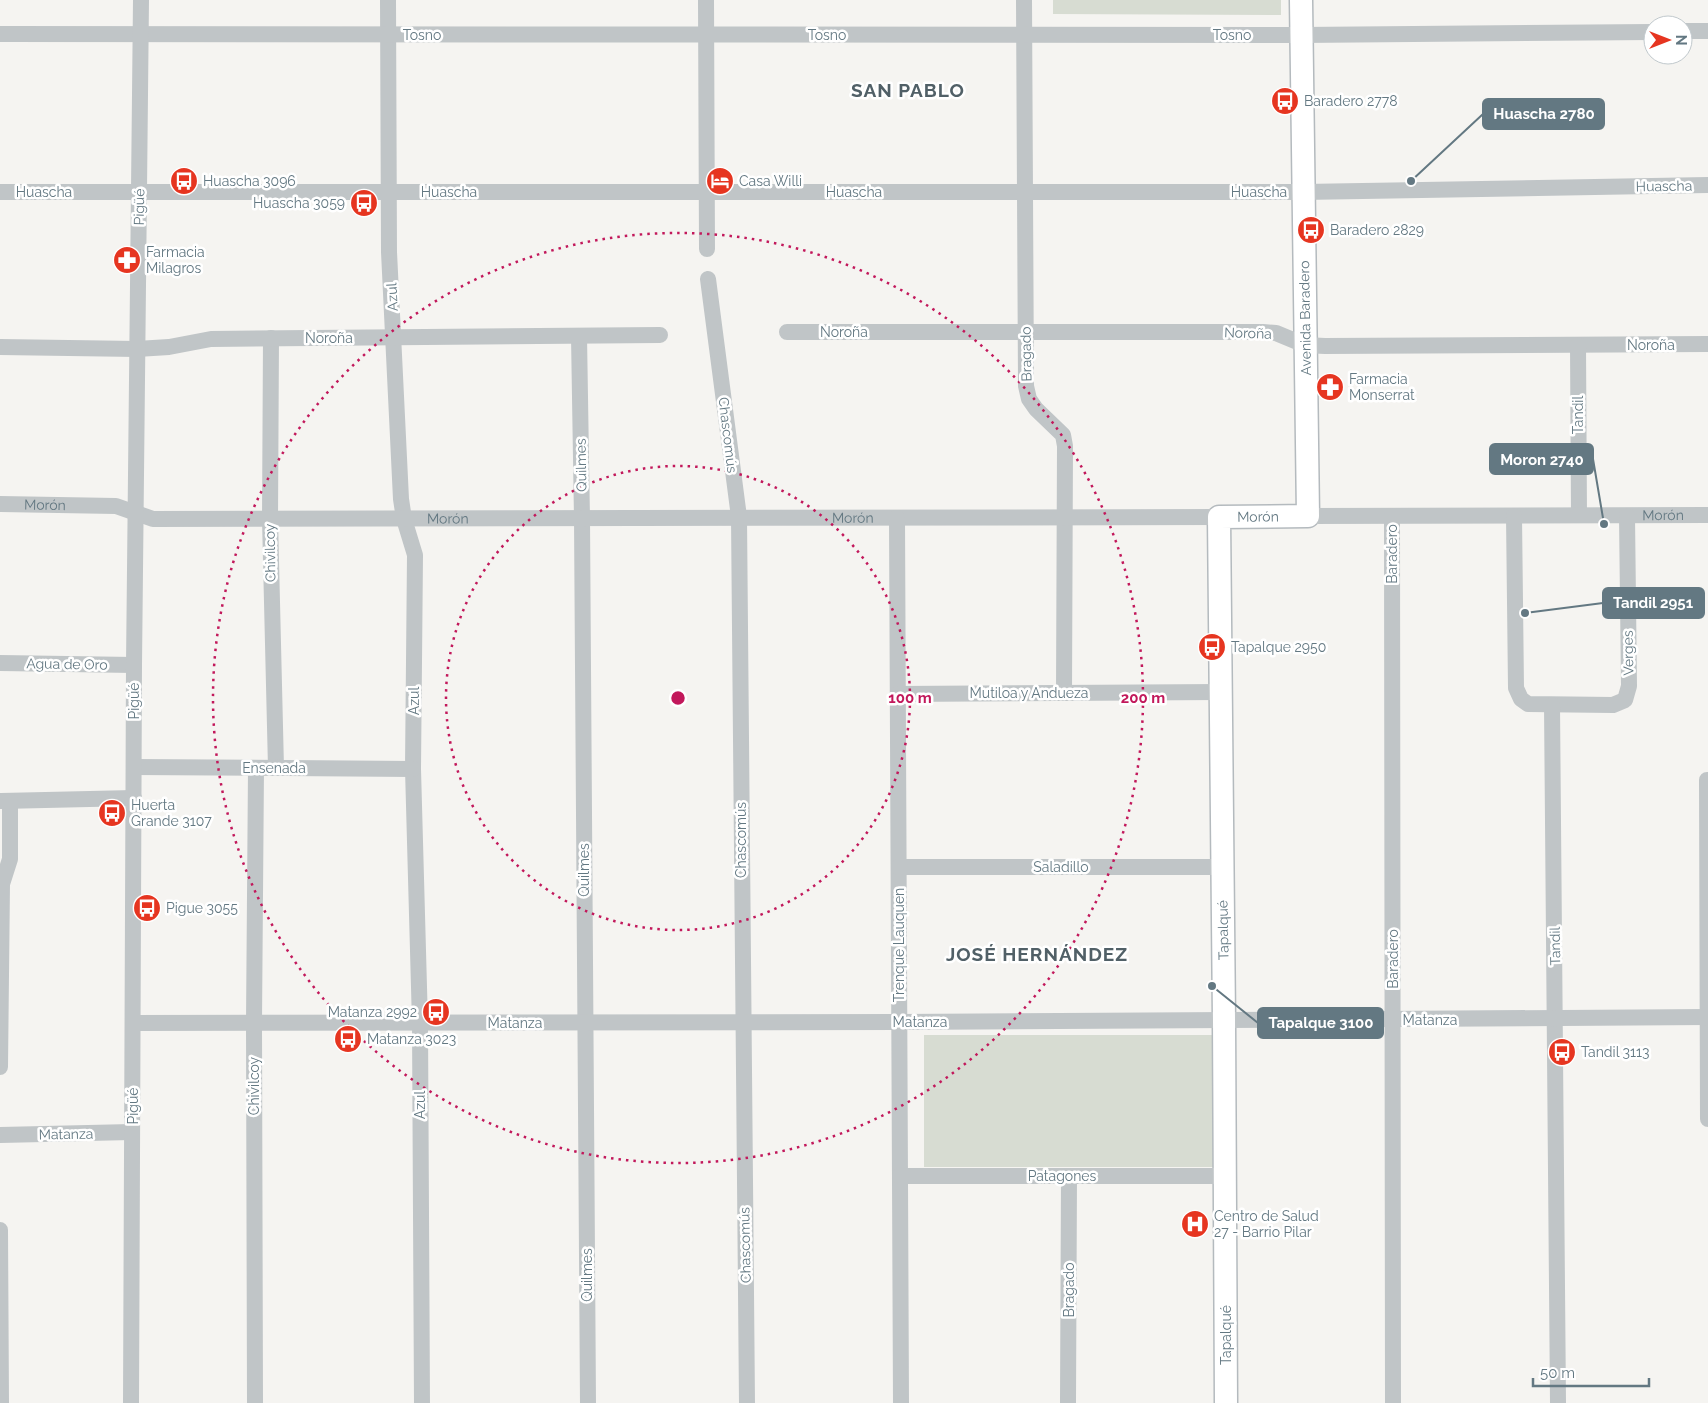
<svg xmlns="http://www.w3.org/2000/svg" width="1708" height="1403" viewBox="0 0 1708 1403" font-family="Raleway,sans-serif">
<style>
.green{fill:#d7dcd2}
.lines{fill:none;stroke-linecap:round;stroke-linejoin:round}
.secondary-casing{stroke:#b4babe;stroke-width:25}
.minor{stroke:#c0c5c7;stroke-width:16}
.secondary{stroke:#fff;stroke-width:22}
.ring{fill:none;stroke:#c2185b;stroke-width:2.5;stroke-dasharray:2.5 5}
.labels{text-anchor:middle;stroke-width:5;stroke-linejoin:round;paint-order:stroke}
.street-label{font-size:14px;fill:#637882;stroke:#fff}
.poi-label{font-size:14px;fill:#637882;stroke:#fff;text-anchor:start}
.district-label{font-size:19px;font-weight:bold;letter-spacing:1px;fill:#516067;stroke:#fff}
.centre{fill:#c2185b;stroke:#fff;stroke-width:2.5}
.ring-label{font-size:15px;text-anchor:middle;font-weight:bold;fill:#c2185b;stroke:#fff;stroke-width:5;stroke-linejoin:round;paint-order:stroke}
.leader{fill:none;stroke:#637882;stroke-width:2}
.callout-dot{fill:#637882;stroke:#fff;stroke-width:2}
.callout{fill:#637882;stroke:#637882;stroke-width:2}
.callout-label{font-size:15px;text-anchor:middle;font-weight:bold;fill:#fff}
</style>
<rect width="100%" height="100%" fill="#f5f4f1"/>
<g class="green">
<path d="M1053 0H1281V15L1053 14Z"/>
<rect x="924" y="1035" width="301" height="132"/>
</g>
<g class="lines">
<g class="secondary-casing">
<g id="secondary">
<path id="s3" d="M1226 1403 1224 1020 1219 517 1308 516 1301 0"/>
</g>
</g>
<g class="minor">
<path d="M388 0 389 252 401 499 404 519 415 555 413 769 420 1023 422 1403"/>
<path d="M706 0 707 249"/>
<path d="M1024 0 1026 386 1029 399 1036 409 1063 435 1065 446 1064 693"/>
<path d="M1683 31H1708"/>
<path d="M0 34 1301 35 1653 32"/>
<path d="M0 192H1303L1708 185"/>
<path d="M708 279 739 517 747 1403"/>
<path d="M787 332H1263L1276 333 1305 345 1325 346 1708 344"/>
<path d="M579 336 582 519 588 1403"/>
<path d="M271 338 270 519 276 768"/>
<path d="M1578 345 1579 515"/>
<path d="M0 347 137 349 169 347 211 339 660 335"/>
<path id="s1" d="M0 504 116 506 153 519 1219 517"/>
<path id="s2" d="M1308 516 1708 515"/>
<path d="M1392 516 1393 1403"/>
<path d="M1514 516 1516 688 1521 699 1528 704 1613 705 1625 700 1629 686 1627 516"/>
<path d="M897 518 901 1403"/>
<path d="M0 663 134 665"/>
<path d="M898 694 1221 692"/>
<path d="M1552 705 1558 1403"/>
<path d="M134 767 413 769"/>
<path d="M1707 780 1708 1119"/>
<path d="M1 801 134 798"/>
<path d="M899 867H1223"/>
<path d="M133 1023 899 1022 1708 1017"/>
<path d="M0 1067 2 884 10 859V801"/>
<path d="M0 1135 132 1132"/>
<path d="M900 1176H1225"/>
<path d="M0 1230 1 1403"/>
<path d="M131 1403 134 665 141 0"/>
<path d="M255 1403 254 1023 256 768"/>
<path d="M1068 1403 1069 1176"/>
</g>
<use href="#secondary" class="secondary"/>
</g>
<g class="ring">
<circle cx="678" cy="698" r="232"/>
<circle cx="678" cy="698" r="465"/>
</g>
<defs>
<g id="bus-disc" transform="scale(1.4375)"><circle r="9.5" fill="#e63520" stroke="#fff"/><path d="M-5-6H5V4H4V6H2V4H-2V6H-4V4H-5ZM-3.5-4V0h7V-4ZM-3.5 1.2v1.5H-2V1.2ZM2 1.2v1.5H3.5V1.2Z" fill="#fff"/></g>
<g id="hotel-disc" transform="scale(1.4375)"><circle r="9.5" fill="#e63520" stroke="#fff"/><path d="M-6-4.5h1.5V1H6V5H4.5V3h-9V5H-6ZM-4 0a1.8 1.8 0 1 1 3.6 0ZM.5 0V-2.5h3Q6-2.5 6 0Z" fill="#fff"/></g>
<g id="pharmacy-disc" transform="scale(1.4375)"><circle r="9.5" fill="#e63520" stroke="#fff"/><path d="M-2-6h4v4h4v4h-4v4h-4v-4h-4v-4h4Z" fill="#fff"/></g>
<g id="hospital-disc" transform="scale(1.4375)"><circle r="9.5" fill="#e63520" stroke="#fff"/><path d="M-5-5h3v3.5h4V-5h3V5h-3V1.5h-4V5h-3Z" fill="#fff"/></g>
</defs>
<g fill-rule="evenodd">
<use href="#bus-disc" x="1285" y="101"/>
<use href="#bus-disc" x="184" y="181"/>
<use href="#hotel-disc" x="720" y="181"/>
<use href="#bus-disc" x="364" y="203"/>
<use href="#bus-disc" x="1311" y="230"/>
<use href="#pharmacy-disc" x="127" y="260"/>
<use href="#pharmacy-disc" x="1330" y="387"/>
<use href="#bus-disc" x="1212" y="647"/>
<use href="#bus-disc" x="112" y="813"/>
<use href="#bus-disc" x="147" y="908"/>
<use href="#bus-disc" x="436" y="1012"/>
<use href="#bus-disc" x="348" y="1039"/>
<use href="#bus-disc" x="1562" y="1052"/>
<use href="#hospital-disc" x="1195" y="1224"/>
</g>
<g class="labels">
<g class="street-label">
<text x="422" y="40">Tosno</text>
<text x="827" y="40">Tosno</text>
<text x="1232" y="40">Tosno</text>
<text transform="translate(1664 186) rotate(-1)" y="5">Huascha</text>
<text x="44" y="197">Huascha</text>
<text x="449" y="197">Huascha</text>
<text x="854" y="197">Huascha</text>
<text x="1259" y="197">Huascha</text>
<text transform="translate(139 207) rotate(-89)" y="5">Pigüé</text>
<text transform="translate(392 297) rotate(-93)" y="5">Azul</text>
<text transform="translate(1305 318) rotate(-91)" y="5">Avenida Baradero</text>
<text x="844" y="337">Noroña</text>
<text transform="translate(1248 333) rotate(2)" y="5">Noroña</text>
<text x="329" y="343">Noroña</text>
<text x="1651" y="350">Noroña</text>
<text transform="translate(1026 354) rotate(-91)" y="5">Bragado</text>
<text transform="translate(1578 415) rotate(-90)" y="5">Tandil</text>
<text transform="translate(728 435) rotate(83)" y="5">Chascomús</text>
<text transform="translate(581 465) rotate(-91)" y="5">Quilmes</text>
<text dy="5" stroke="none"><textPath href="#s1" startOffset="45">Morón</textPath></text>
<text dy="5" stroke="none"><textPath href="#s3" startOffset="925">Morón</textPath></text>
<text dy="5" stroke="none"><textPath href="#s2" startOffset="355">Morón</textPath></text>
<text dy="5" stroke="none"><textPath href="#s1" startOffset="855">Morón</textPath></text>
<text dy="5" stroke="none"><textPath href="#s1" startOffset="450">Morón</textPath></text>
<text transform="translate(270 553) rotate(-91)" y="5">Chivilcoy</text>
<text transform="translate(1392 554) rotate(-90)" y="5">Baradero</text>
<text transform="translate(1628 653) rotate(-91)" y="5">Verges</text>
<text transform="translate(67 664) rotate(1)" y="5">Agua de Oro</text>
<text x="1029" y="698">Mutiloa y Andueza</text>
<text transform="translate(134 701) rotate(-90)" y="5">Pigüé</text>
<text transform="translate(414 701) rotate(-90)" y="5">Azul</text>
<text x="274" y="773">Ensenada</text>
<text transform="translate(741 840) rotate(-90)" y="5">Chascomús</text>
<text x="1061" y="872">Saladillo</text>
<text transform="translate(584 870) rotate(-90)" y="5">Quilmes</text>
<text transform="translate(1223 930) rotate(-91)" y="5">Tapalqué</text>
<text transform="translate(899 945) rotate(-90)" y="5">Trenque Lauquen</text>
<text transform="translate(1555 946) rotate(-91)" y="5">Tandil</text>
<text transform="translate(1393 959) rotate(-90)" y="5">Baradero</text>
<text x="1430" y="1025">Matanza</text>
<text x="920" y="1027">Matanza</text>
<text x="515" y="1028">Matanza</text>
<text transform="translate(254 1086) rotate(-90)" y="5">Chivilcoy</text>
<text transform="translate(420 1105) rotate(-90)" y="5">Azul</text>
<text transform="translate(133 1106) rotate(-90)" y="5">Pigüé</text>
<text transform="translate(66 1134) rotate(-1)" y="5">Matanza</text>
<text x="1062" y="1181">Patagones</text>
<text transform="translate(745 1245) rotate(-91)" y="5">Chascomús</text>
<text transform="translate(587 1275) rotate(-90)" y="5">Quilmes</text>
<text transform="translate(1069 1290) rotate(-90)" y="5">Bragado</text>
<text transform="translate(1226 1335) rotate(-90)" y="5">Tapalqué</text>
</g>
<g class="poi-label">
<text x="1304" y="106">Baradero 2778</text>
<text x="203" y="186">Huascha 3096</text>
<text x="739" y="186">Casa Willi</text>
<text x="345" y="208" text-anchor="end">Huascha 3059</text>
<text x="1330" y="235">Baradero 2829</text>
<text x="146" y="257">Farmacia<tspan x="146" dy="16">Milagros</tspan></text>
<text x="1349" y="384">Farmacia<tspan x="1349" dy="16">Monserrat</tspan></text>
<text x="1231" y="652">Tapalque 2950</text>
<text x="131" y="810">Huerta<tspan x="131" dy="16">Grande 3107</tspan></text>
<text x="166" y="913">Pigue 3055</text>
<text x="417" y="1017" text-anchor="end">Matanza 2992</text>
<text x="367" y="1044">Matanza 3023</text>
<text x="1581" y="1057">Tandil 3113</text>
<text x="1214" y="1221">Centro de Salud<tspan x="1214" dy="16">27 - Barrio Pilar</tspan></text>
</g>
<g class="district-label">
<text x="908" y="97">SAN PABLO</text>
<text x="1037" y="961">JOSÉ HERNÁNDEZ</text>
</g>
</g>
<circle cx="678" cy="698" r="8" class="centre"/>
<g class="ring-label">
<text x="910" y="703">100 m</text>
<text x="1143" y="703">200 m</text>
</g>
<path class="leader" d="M1411 181L1483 114M1604 524L1593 459M1525 613L1603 603M1212 986L1258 1023"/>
<g class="callout-dot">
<circle cx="1411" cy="181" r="5"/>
<circle cx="1604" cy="524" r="5"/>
<circle cx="1525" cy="613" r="5"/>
<circle cx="1212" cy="986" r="5"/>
</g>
<g class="callout">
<rect x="1483" y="99" width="121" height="30" rx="5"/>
<rect x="1490" y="444" width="103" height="30" rx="5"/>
<rect x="1603" y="588" width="101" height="30" rx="5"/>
<rect x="1258" y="1008" width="125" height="30" rx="5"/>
</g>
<g class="callout-label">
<text x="1544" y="119">Huascha 2780</text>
<text x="1542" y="465">Moron 2740</text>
<text x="1653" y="608">Tandil 2951</text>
<text x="1321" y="1028">Tapalque 3100</text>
</g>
<g transform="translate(1668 40) rotate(90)"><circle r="24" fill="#ffffff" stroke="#c1c9cd"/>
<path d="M0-4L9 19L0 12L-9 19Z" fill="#e63520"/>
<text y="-8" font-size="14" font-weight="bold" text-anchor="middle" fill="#637882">N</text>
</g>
<path d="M1533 1378v8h116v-8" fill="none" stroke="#637882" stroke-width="2.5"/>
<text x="1540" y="1378" font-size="15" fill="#637882" stroke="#ffffff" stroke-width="4" paint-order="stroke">50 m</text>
</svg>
